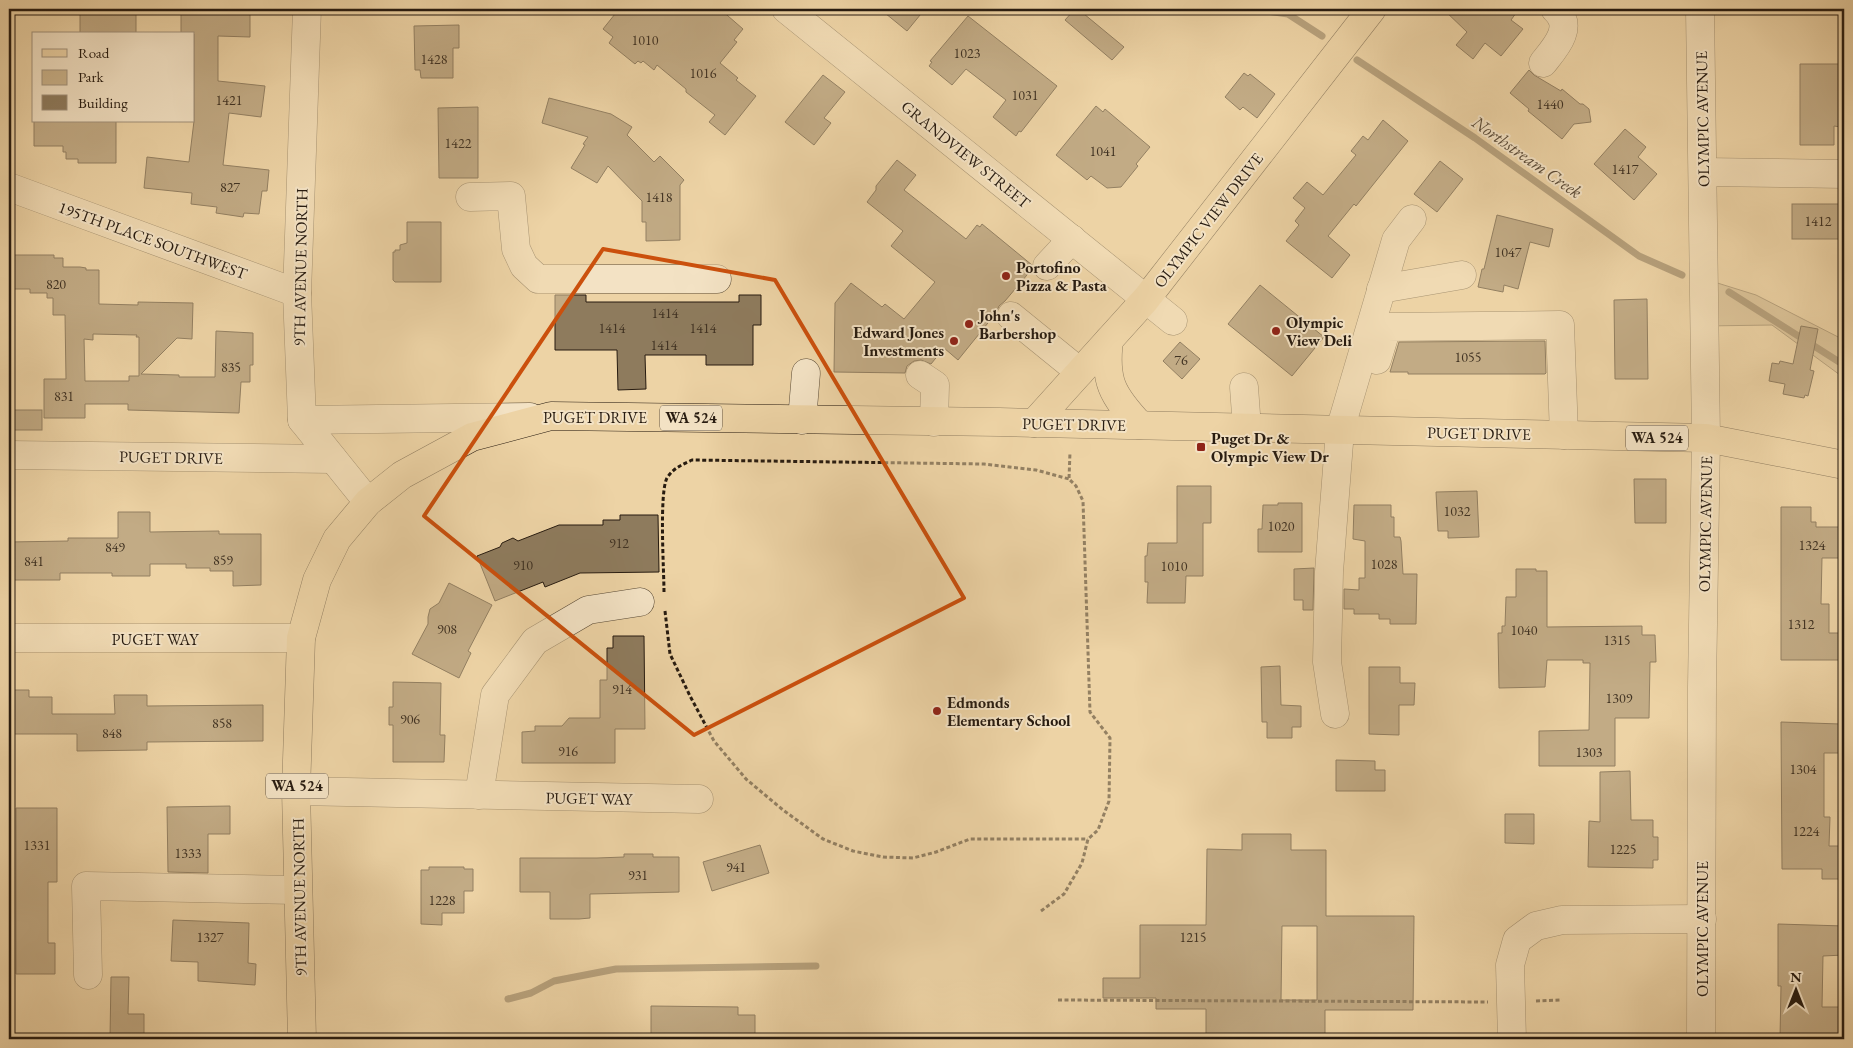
<svg xmlns="http://www.w3.org/2000/svg" width="1853" height="1048" viewBox="0 0 1853 1048" font-family="'EB Garamond',serif">
<style>
.green{fill:#cbb48c;stroke:#79684e}
.lines{fill:none;stroke-linecap:round;stroke-linejoin:round}
.stream{stroke:#76644b;stroke-width:7}
.building{fill:#8e7b5d;stroke:#271b10;fill-rule:evenodd}
.minor-casing{stroke:#584935;stroke-width:29}
.major-casing{stroke:#271b10;stroke-width:29}
.path{stroke:#271b10;stroke-width:3;stroke-dasharray:4 2.5;stroke-linecap:butt}
.minor{stroke:#f3e2c4;stroke-width:28}
.major{stroke:#edd3a5;stroke-width:28}
.marked{fill:none;stroke:#cb500d;stroke-width:4;stroke-linejoin:round}
.poi-dot{fill:#8f2418;stroke:#f3e2c4;stroke-width:2}
.labels{text-anchor:middle;stroke-width:4;stroke-linejoin:round;paint-order:stroke}
.number-label{font-size:14px;fill:#413323}
.shield{fill:#f3e2c4;stroke:#645746;stroke-width:1}
.shield-label{font-size:15px;font-weight:bold;fill:#271b10}
.street-label{font-size:16px;fill:#271b10;stroke:#f3e2c4}
.poi-label{font-size:16px;font-weight:bold;fill:#271b10;stroke:#f3e2c4;text-anchor:start}
.water-label{font-size:18px;font-style:italic;fill:#5b4b37;stroke:#f3e2c4}
</style>
<rect width="100%" height="100%" fill="#edd3a5"/>
<filter id="stains"><feTurbulence type="fractalNoise" baseFrequency=".004" numOctaves="4"/><feColorMatrix values="0 0 0 0 .2 0 0 0 0 .09 0 0 0 0 .02 0 0 0 .5 -.17"/></filter>
<radialGradient id="worn" r=".72"><stop offset=".6" stop-color="#630" stop-opacity="0"/><stop offset="1" stop-color="#630" stop-opacity=".3"/></radialGradient>
<path class="green" d="M1711 281 1756 295 1844 340V407L1840 375 1772 325 1705 326Z"/>
<g class="lines">
<g class="stream">
<path d="M1251 9 1288 14 1322 36"/>
<path d="M1357 60 1475 138 1639 256 1682 275"/>
<path d="M1729 292 1844 365"/>
<path d="M508 999 531 993 554 981 616 969 816 966"/>
</g>
</g>
<g class="building">
<rect x="80" y="9" width="56" height="25"/>
<path d="M181 9H250V37L218 36V81L265 86 261 117 229 113 223 165 269 170 267 191H262L259 214 244 213 243 217 216 213 217 207 191 204 192 193 144 188 147 157 189 162 194 121V34H181Z"/>
<path d="M619 9H720L743 29 734 40 737 42 720 63 738 78 736 80 756 96 725 135 709 122 715 115 686 92V89L657 65 654 70 643 61 641 63 638 61 635 64 609 43 613 37 603 29Z"/>
<path d="M880 9H925L907 31Z"/>
<path d="M1075 9H1078L1124 47 1112 60 1065 20Z"/>
<path d="M1443 9H1519L1511 20 1523 29 1501 56 1485 43 1473 59 1456 45 1467 32Z"/>
<path d="M968 16 1057 86 1021 132 1019 131 1016 136 993 117 1006 100 966 69 952 85 929 66 932 62 930 61Z"/>
<path d="M459 25V48H453V78H421L420 70H415L414 26Z"/>
<path d="M1800 64H1842L1841 127 1834 126V145H1800Z"/>
<path d="M1529 70 1534 75 1561 91 1562 89 1580 104H1583L1589 109 1591 122 1574 124 1562 139 1528 111 1529 109 1510 93Z"/>
<path d="M1244 73 1248 76 1250 74 1275 94 1257 118 1243 107 1240 110 1225 97Z"/>
<path d="M823 75 845 92 824 118 831 123 814 145 785 122Z"/>
<path d="M549 98 611 114 632 127 627 135 654 162 660 156 684 180 680 185V240L646 241V222H642V201L608 166 597 183 571 168 585 145 583 144 588 137 542 123Z"/>
<path d="M1096 106 1103 112 1105 109 1150 147 1136 164 1138 166 1121 187 1107 188 1091 176 1087 180 1056 155Z"/>
<path d="M478 107V178H439L438 108Z"/>
<path d="M1383 120 1408 141 1356 206 1354 204 1328 236 1350 255 1332 278 1286 241 1299 225 1295 221 1305 208 1293 198 1307 182 1323 195 1356 155 1351 151 1363 136 1368 140Z"/>
<path d="M34 121H116V163H78V159H66V152H63V146H34Z"/>
<path d="M1625 129 1646 147 1638 157 1657 174 1634 200 1594 164Z"/>
<path d="M897 160 916 175 904 190 966 239 977 225 980 227 982 224 1032 265V269L1005 301 999 306 996 313 958 360 944 348 931 364 921 360 914 361 907 366 905 373 834 372 835 303 851 283 882 307 885 304 904 319 935 282 891 246 903 231 867 202 876 190V186Z"/>
<path d="M1440 161 1463 179 1437 212 1414 194Z"/>
<rect x="1792" y="204" width="52" height="35"/>
<path d="M1497 215 1553 229 1549 247 1530 242 1518 289 1504 285 1503 292 1478 287 1482 269H1484Z"/>
<path d="M407 222H441V282H395L393 280V252H395V250H400V245L407 243Z"/>
<path d="M9 255H54V258H63V267H80L86 268V270H99V304L138 305V302L193 303 192 339 177 338 141 374 179 375V377H215L216 331 253 333V365H250V382H241L239 413 128 410V404H85V418H44V379H66L65 315H53V298H47V293H30V289H13V278H9ZM93 334 137 335 136 337H139V376H129V381H85L84 339 93 340Z"/>
<path d="M1260 285 1324 337 1292 376 1228 324Z"/>
<path d="M555 295H586V302H739V295H761V325H753V365H706V355H645L646 389 618 390 617 350H555Z"/>
<path d="M1647 299 1648 379H1615L1614 300Z"/>
<path d="M1801 326 1818 329 1810 370 1814 371 1808 396 1805 395 1804 398 1783 394 1785 384 1769 381 1772 363 1779 364 1780 361 1793 364Z"/>
<path d="M1545 341 1546 373 1545 374H1408V372H1390L1399 342Z"/>
<path d="M1180 342 1200 359 1182 379 1163 361Z"/>
<rect x="9" y="410" width="33" height="20"/>
<path d="M1634 479H1666V523H1635Z"/>
<path d="M1177 486H1211V523H1203V576H1186L1185 603H1147L1148 582H1145V556H1147L1148 543H1177Z"/>
<path d="M1477 491 1479 537 1448 538V531H1438L1436 492Z"/>
<path d="M1278 503H1302V552H1258V529H1262L1263 505H1278Z"/>
<path d="M1354 505H1391V517H1394V537H1400L1401 541 1403 574H1417L1416 624H1390V619H1379V614H1354V609H1344V589L1359 590V578H1365V541L1353 539Z"/>
<path d="M1781 507H1811V522H1816V527H1844V558H1822L1821 604H1829V633H1844V660H1781Z"/>
<path d="M118 512H150V532L219 531V534H261V585L233 586V571H210V568H186V564H150V576H112V573H60V580H9V542L68 541V538H118Z"/>
<path d="M620 515H658L659 572 580 573 545 587 543 582 495 601 477 556 500 547 502 543 513 538 518 541 559 525H603V520H620Z"/>
<path d="M1314 568 1313 610H1303V600H1294V569Z"/>
<path d="M1516 569H1536V571H1547V627L1642 626V635H1655L1656 662H1650L1649 718H1615V766H1539V731L1589 730 1590 663H1583V660H1547L1545 687 1499 688 1498 633H1502V626H1505L1506 597H1516Z"/>
<path d="M449 583 492 605 468 651 471 653 459 678 412 654 428 624V617L430 609 439 603Z"/>
<path d="M613 636H644L645 729H615V763H522V732L535 731V726H562L569 718H600V680H607V648H613Z"/>
<path d="M1280 666 1281 705 1301 706V727H1292V738H1267V722H1262L1261 667Z"/>
<path d="M1369 667H1400V683H1415L1414 705H1399V735L1369 734Z"/>
<path d="M393 682 441 683 440 735H445L444 762H393V725H389V707H393Z"/>
<path d="M9 690H29V697H52V714H115L114 695H147V706L263 705V741L147 742V750L77 751V734H9Z"/>
<path d="M1781 722 1840 724 1839 753H1824V817H1830L1829 846H1844V879H1822V869H1782Z"/>
<path d="M1336 760 1375 761V770H1385V791H1336Z"/>
<path d="M1630 771 1631 820H1653V837H1658V860H1653V868L1588 867 1589 821 1600 822V772Z"/>
<path d="M230 806V834H208V873L168 872 167 807Z"/>
<path d="M16 808H57V882H48V943H55V974H16Z"/>
<path d="M1505 814H1534V844L1505 843Z"/>
<path d="M1242 834H1291V850H1326V916H1414L1413 1010H1325V1039H1206V1009H1156V998H1103V978H1140V925H1206L1207 849 1242 850ZM1282 926H1317V1000H1281Z"/>
<path d="M760 845 769 873 712 891 703 862Z"/>
<path d="M624 854H653V857H679V892L590 894V918L579 919H550V892H520V858H597L624 857Z"/>
<path d="M429 867H464V869H473V891H464V913H442V925L421 924V870H429Z"/>
<path d="M173 920 249 923 248 963 256 964 255 985 198 981V962L171 961Z"/>
<path d="M1778 924 1844 926V955L1823 956 1822 1007H1844V1039H1780L1781 986H1778Z"/>
<path d="M111 977H129L128 1014H144V1039H110Z"/>
<path d="M651 1006 738 1007V1015H755V1039H651Z"/>
</g>
<g class="lines">
<g class="minor-casing">
<g id="minor">
<path d="M307 9 297 293 302 420 368 502"/>
<path d="M786 9 1173 321"/>
<path d="M1700 9 1706 438 1702 687 1701 1039"/>
<path d="M1543 63C1555 48 1575 27 1555 9"/>
<path d="M1703 172 1844 174"/>
<path d="M9 187 297 293"/>
<path d="M470 197 511 196 516 249 524 266 538 279H717"/>
<path d="M1047 266 1072 239"/>
<path d="M1381 289 1462 275"/>
<path d="M1011 316 1080 372"/>
<path d="M1377 360 1387 327 1560 325 1564 435"/>
<path d="M920 375 935 385 934 422"/>
<path d="M1244 387 1247 428"/>
<path d="M302 420 530 417"/>
<path d="M802 420 806 373"/>
<path d="M9 455 333 459"/>
<path d="M9 638H301"/>
<path d="M1335 714 1327 662 1329 572 1340 430 1396 240 1412 219"/>
<path d="M296 791 699 799"/>
<path d="M479 795 495 695 535 641 588 610 640 602"/>
<path d="M88 975 86 886 298 890"/>
<path d="M1512 1039 1510 965 1517 940 1536 926 1562 920 1702 919"/>
</g>
</g>
<g class="major-casing">
<g id="major">
<path d="M1109 340C1104 381 1112 395 1140 425"/>
<path d="M1034 423 1146 299 1372 9"/>
<path d="M302 1039 296 791 301 638 317 580 337 539 368 502 402 475 472 437 551 416 999 422 1706 438 1844 465"/>
</g>
</g>
<g class="path">
<path d="M664 592C664 571 659 493 667 478 673 468 682 465 692 460L984 464 1036 470 1069 479"/>
<path d="M665 611 670 654 690 696 714 741 746 779 783 810 823 839 853 851 883 857 913 858 936 852 970 839H1088"/>
<path d="M1041 911 1064 894 1082 863 1088 839 1098 830 1109 801 1110 738 1090 712 1083 501 1076 486 1069 479 1070 452"/>
<path d="M1058 1000 1488 1002"/>
<path d="M1536 1001 1562 1000"/>
</g>
<use href="#minor" class="minor"/>
<use href="#major" class="major"/>
</g>
<path d="M0 0H1853V1048H0ZM603 249 775 280 964 598 694 735 424 516Z" fill="#edd3a5" fill-opacity=".55" fill-rule="evenodd"/>
<path class="marked" d="M603 249 775 280 964 598 694 735 424 516Z"/>
<g class="poi-dot">
<circle cx="1006" cy="276" r="5"/>
<circle cx="969" cy="324" r="5"/>
<circle cx="1276" cy="331" r="5"/>
<circle cx="954" cy="341" r="5"/>
<rect x="1196" y="442" width="10" height="10" rx="2.5"/>
<circle cx="937" cy="711" r="5"/>
</g>
<g class="labels">
<g class="number-label">
<text x="645" y="45">1010</text>
<text x="967" y="58">1023</text>
<text x="434" y="64">1428</text>
<text x="703" y="78">1016</text>
<text x="1025" y="100">1031</text>
<text x="229" y="105">1421</text>
<text x="1550" y="109">1440</text>
<text x="458" y="148">1422</text>
<text x="1103" y="156">1041</text>
<text x="1625" y="174">1417</text>
<text x="230" y="192">827</text>
<text x="659" y="202">1418</text>
<text x="1818" y="226">1412</text>
<text x="1508" y="257">1047</text>
<text x="56" y="289">820</text>
<text x="665" y="318">1414</text>
<text x="612" y="333">1414</text>
<text x="703" y="333">1414</text>
<text x="664" y="350">1414</text>
<text x="1468" y="362">1055</text>
<text x="1181" y="365">76</text>
<text x="231" y="372">835</text>
<text x="64" y="401">831</text>
<text x="1457" y="516">1032</text>
<text x="1281" y="531">1020</text>
<text x="619" y="548">912</text>
<text x="1812" y="550">1324</text>
<text x="115" y="552">849</text>
<text x="223" y="565">859</text>
<text x="34" y="566">841</text>
<text x="1384" y="569">1028</text>
<text x="523" y="570">910</text>
<text x="1174" y="571">1010</text>
<text x="1801" y="629">1312</text>
<text x="447" y="634">908</text>
<text x="1524" y="635">1040</text>
<text x="1617" y="645">1315</text>
<text x="622" y="694">914</text>
<text x="1619" y="703">1309</text>
<text x="410" y="724">906</text>
<text x="222" y="728">858</text>
<text x="112" y="738">848</text>
<text x="568" y="756">916</text>
<text x="1589" y="757">1303</text>
<text x="1803" y="774">1304</text>
<text x="1806" y="836">1224</text>
<text x="37" y="850">1331</text>
<text x="1623" y="854">1225</text>
<text x="188" y="858">1333</text>
<text x="736" y="872">941</text>
<text x="638" y="880">931</text>
<text x="442" y="905">1228</text>
<text x="210" y="942">1327</text>
<text x="1193" y="942">1215</text>
</g>
<g class="shield">
<rect x="660" y="405.5" width="62" height="25" rx="4"/>
<rect x="1626" y="425.5" width="62" height="25" rx="4"/>
<rect x="266" y="773.5" width="62" height="25" rx="4"/>
</g>
<g class="shield-label">
<text x="691" y="423">WA 524</text>
<text x="1657" y="443">WA 524</text>
<text x="297" y="791">WA 524</text>
</g>
<g class="street-label">
<text transform="translate(1702 119) rotate(-91)" y="6">OLYMPIC AVENUE</text>
<text transform="translate(966 154) rotate(39)" y="6">GRANDVIEW STREET</text>
<text transform="translate(1208 220) rotate(-52)" y="6">OLYMPIC VIEW DRIVE</text>
<text transform="translate(153 240) rotate(20)" y="6">195TH PLACE SOUTHWEST</text>
<text transform="translate(300 267) rotate(-89)" y="6">9TH AVENUE NORTH</text>
<text x="595" y="423">PUGET DRIVE</text>
<text transform="translate(1074 424) rotate(1)" y="6">PUGET DRIVE</text>
<text transform="translate(1479 433) rotate(1)" y="6">PUGET DRIVE</text>
<text transform="translate(171 457) rotate(1)" y="6">PUGET DRIVE</text>
<text transform="translate(1705 524) rotate(-89)" y="6">OLYMPIC AVENUE</text>
<text x="155" y="645">PUGET WAY</text>
<text transform="translate(589 798) rotate(1)" y="6">PUGET WAY</text>
<text transform="translate(299 897) rotate(-91)" y="6">9TH AVENUE NORTH</text>
<text transform="translate(1702 929) rotate(-90)" y="6">OLYMPIC AVENUE</text>
</g>
<g class="poi-label">
<text x="1016" y="273">Portofino<tspan x="1016" dy="18">Pizza &amp; Pasta</tspan></text>
<text x="979" y="321">John's<tspan x="979" dy="18">Barbershop</tspan></text>
<text x="1286" y="328">Olympic<tspan x="1286" dy="18">View Deli</tspan></text>
<text x="944" y="338" text-anchor="end">Edward Jones<tspan x="944" dy="18">Investments</tspan></text>
<text x="1211" y="444">Puget Dr &amp;<tspan x="1211" dy="18">Olympic View Dr</tspan></text>
<text x="947" y="708">Edmonds<tspan x="947" dy="18">Elementary School</tspan></text>
</g>
<g class="water-label">
<text transform="translate(1527 157) rotate(35)" y="6">Northstream Creek</text>
</g>
</g>
<rect width="1853" height="1048" fill="none" stroke="#edd3a5" stroke-width="30"/>
<rect x="10" y="10" width="1833" height="1028" fill="none" stroke="#271b10" stroke-width="2.5"/>
<rect x="15" y="15" width="1823" height="1018" fill="none" stroke="#271b10"/>
<rect x="32" y="32" width="162" height="90" fill="#f3e2c4" stroke="#a1927c"/>
<rect x="42" y="49" width="25" height="8" fill="#edd3a5" stroke="#a1927c"/>
<text x="78" y="58" font-size="15" fill="#271b10">Road</text>
<rect x="42" y="70" width="25" height="15" fill="#cbb48c" stroke="#a1927c"/>
<text x="78" y="82" font-size="15" fill="#271b10">Park</text>
<rect x="42" y="95" width="25" height="15" fill="#8e7b5d" stroke="#a1927c"/>
<text x="78" y="108" font-size="15" fill="#271b10">Building</text>
<g transform="translate(1796 990)" stroke="#f3e2c4" stroke-width="4" paint-order="stroke">
<path d="M0-4L9 19L0 12L-9 19Z" fill="#271b10"/>
<text y="-8" font-size="14" font-weight="bold" text-anchor="middle" fill="#271b10">N</text>
</g>
<rect width="100%" height="100%" filter="url(#stains)"/>
<rect width="100%" height="100%" fill="url(#worn)"/>
</svg>
